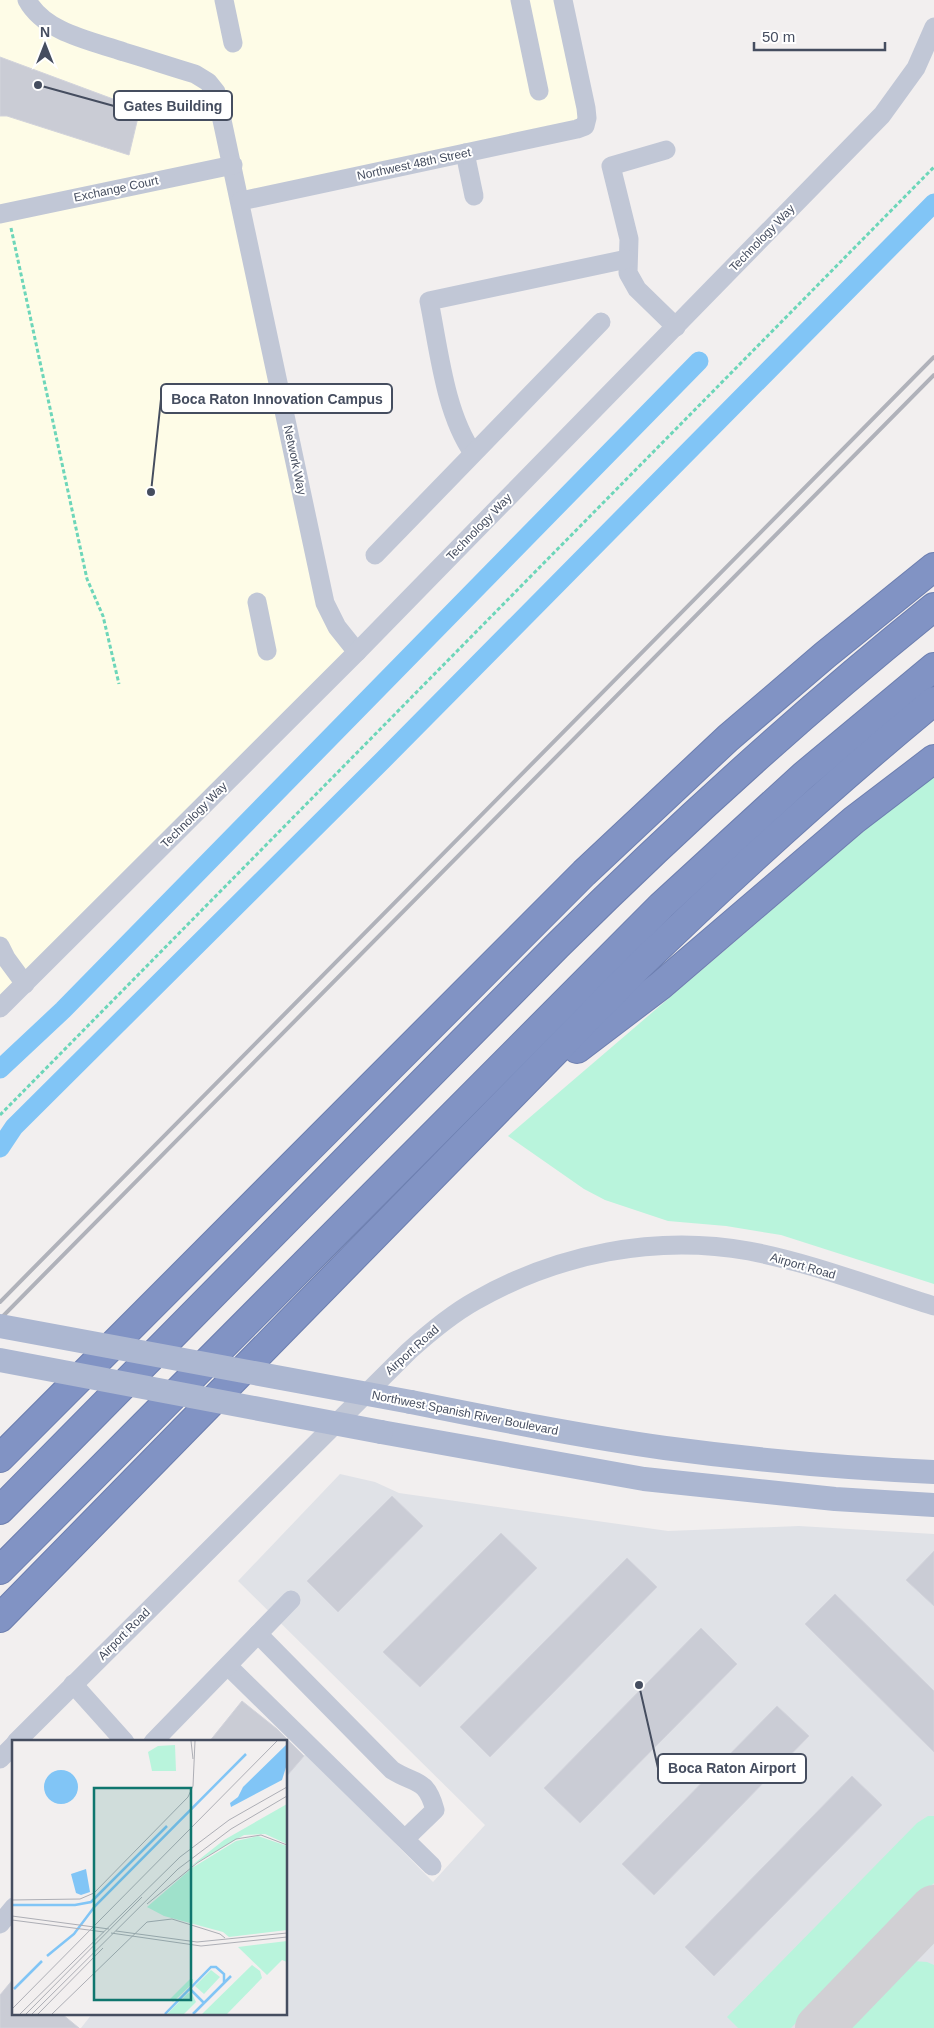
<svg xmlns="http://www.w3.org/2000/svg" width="934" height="2028" viewBox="0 0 934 2028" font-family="Helvetica,sans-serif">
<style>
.commercial{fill:#fefce7}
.airport{fill:#e0e2e7}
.green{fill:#b9f4dc}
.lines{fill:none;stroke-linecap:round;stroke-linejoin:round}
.canal{stroke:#81c5f6;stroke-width:19}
.taxiway{stroke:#d1d0d4;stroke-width:48}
.building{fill:#caccd5;stroke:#d2d3db}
.highway-casing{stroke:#6c7eaf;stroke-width:30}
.path{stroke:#6dd6b9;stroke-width:3;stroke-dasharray:4 2.5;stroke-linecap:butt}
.minor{stroke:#c1c7d6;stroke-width:19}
.major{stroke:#acb7d1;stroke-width:24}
.highway{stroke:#8193c4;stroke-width:28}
.rail{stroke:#b0b2ba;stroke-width:4}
.major-bridge{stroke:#acb7d1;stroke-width:24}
.labels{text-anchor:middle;stroke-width:4;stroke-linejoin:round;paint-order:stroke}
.street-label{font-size:12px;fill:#454d5f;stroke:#fff}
.inset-river{fill:none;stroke:#81c5f6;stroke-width:2.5}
.inset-road{fill:none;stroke:#adaeb5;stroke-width:1}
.view{fill:#0f766e;fill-opacity:0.15;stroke:#0f766e;stroke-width:2.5}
.inset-edge{fill:none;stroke:#454d5f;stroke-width:2.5}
.leader{fill:none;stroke:#454d5f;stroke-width:2}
.callout-dot{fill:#454d5f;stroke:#fff;stroke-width:2}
.callout{fill:#fff;stroke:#454d5f;stroke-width:2}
.callout-label{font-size:14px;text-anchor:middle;font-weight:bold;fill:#454d5f}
</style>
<rect width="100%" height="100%" fill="#f2efef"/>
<path class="commercial" d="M0 0H563L587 118 241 201 322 587 357 652 0 1008Z"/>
<path class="airport" d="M340 1474 375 1482 399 1493 668 1531 799 1526 934 1534V2028H81L92 2014H286V1777L306 1753 433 1882 485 1825 238 1581Z"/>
<g class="green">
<path d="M934 771V1284L781 1235 726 1226 668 1221 605 1200 584 1189 508 1136Z"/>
<path d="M928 1816H934V1883L791 2028H738L727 2017 917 1823Z"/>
<path d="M912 1961 927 1962 934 1965V2028H838L898 1966Z"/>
</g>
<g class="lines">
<g class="canal">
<path d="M0 1069 63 1010 699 361"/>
<path d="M0 1148 14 1127 383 760 934 203"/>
</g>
<path class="taxiway" d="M819 2028 934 1909"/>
</g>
<g class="building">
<path d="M0 57 140 109 129 155 7 116H0Z"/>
<path d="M392 1496 423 1526 338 1612 307 1581Z"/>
<path d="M501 1533 537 1568 420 1687 383 1652Z"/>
<path d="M934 1551V1606L906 1580Z"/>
<path d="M627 1558 657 1587 490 1757 460 1727Z"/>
<path d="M835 1594 934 1691V1752L805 1624Z"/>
<path d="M701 1628 737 1664 580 1823 544 1788Z"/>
<path d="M242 1701 277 1729 304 1756 286 1777V1742H209Z"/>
<path d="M777 1706 809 1736 654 1895 622 1864Z"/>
<path d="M852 1776 882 1805 714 1976 685 1947Z"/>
<path d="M14 1978V2014H62L79 2028H0V1995Z"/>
</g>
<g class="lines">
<g class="highway-casing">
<g id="highway">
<path d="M577 1049 660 986 854 820 934 759"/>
<path d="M0 1458 584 873 728 738 825 655 934 567"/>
<path d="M0 1510 557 946C677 827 802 713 934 607"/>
<path d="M0 1570 661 906 803 776 934 667"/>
<path d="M0 1618 636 969C732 876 831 786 934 701"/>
</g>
</g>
<g class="path">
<path d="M11 228 87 579 103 616 119 684"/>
<path d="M0 1115 934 167"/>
</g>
<g class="minor">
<path d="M27 0C45 33 92 41 124 52 148 59 171 67 195 74L208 82 216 92 325 603 337 627 357 652"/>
<path d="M224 0 233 43"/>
<path d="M520 0 539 91"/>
<path d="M666 150 611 166 629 239 628 273 637 289 676 327"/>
<path d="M465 153 474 196"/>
<path d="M241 201 577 129 585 126 587 118 586 108 563 0"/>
<path d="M0 214 233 165"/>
<path d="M473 453C445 413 439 350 429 301L627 259"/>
<path d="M375 555 601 322"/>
<path d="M257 602 267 651"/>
<path d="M0 946 6 958 25 984"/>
<path d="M0 1008 357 652 882 115 916 68 934 27"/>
<path d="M258 1634 392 1770C415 1785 426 1777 435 1810L405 1839"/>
<path d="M228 1666 432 1866"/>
<path d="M73 1684 125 1742"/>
<path d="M16 1742 409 1351C429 1333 450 1315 475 1301 557 1254 655 1234 749 1251 812 1263 873 1287 934 1306"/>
<path d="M153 1742 291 1600"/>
<path d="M0 1759 14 1745"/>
<path d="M0 1924 14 1907"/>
</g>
<g class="major">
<path d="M411 1402C495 1419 580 1436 665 1448 754 1460 844 1468 934 1472"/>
<path d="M381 1432 644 1479 835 1499 934 1505"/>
</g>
<use href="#highway" class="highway"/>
<g class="rail">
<path d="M0 1302 934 357"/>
<path d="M0 1319 934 375"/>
</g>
<g class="major-bridge">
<path d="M0 1326 411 1402"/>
<path d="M0 1360 381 1432"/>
</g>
</g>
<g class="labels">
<g class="street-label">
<text transform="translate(414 164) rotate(-12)" y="4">Northwest 48th Street</text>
<text transform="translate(116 189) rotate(-12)" y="4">Exchange Court</text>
<text transform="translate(762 238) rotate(-46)" y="4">Technology Way</text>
<text transform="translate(295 460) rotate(78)" y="4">Network Way</text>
<text transform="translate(479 527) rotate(-46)" y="4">Technology Way</text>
<text transform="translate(194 815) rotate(-45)" y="4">Technology Way</text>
<text transform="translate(803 1266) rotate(16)" y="4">Airport Road</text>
<text transform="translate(412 1350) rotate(-42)" y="4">Airport Road</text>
<text transform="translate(465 1413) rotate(11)" y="4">Northwest Spanish River Boulevard</text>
<text transform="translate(124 1634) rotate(-45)" y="4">Airport Road</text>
</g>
</g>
<g transform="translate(12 1740)">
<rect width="275" height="275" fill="#f2efef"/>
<path d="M163 5 164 31H140L136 12 146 6ZM275 64V104L253 94 232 95 179 126 212 100ZM246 96 275 106V190L217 197 211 192 152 176 135 167 180 128 224 101ZM275 201V222L270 220 255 235 226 207ZM240 225 248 231 250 238 215 274H190ZM199 230 208 237 192 254 183 246ZM178 239H181V243L161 262 158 259ZM176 253 180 254 184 262 172 274H155Z" fill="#b9f4dc"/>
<path d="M275 4V24L270 40 219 67 218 63 226 57 231 47ZM32 47a17 17 0 1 1 34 0a17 17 0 1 1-34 0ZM74 129 78 152 69 155 64 153 59 134Z" fill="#81c5f6"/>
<path class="inset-river" d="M0 165H63L79 162 155 86M35 216 62 194 83 166 234 14M2 249 30 221M178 249 192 263M153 274 199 227H204L212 234V243M181 274 219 236"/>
<path class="inset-road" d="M179 1 181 19M0 160 68 159 82 153 176 57 181 46 183 1M135 164 185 123 224 99 249 95 275 105M0 176 97 189M0 180 92 192M104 191 185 202 275 193M99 193 189 206 275 197M0 269 265 1M8 274 168 117 217 80 275 47M14 274 130 157M20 274 166 129 219 89 275 56M26 274 91 208M40 274 135 182 160 179 208 194 213 198"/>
<path class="view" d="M82 48H179V260H82Z"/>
<rect width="275" height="275" class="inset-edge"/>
</g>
<path class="leader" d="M38 85L114 106M151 492L161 399M639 1685L658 1768"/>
<g class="callout-dot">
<circle cx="38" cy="85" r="5"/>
<circle cx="151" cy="492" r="5"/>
<circle cx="639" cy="1685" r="5"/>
</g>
<g class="callout">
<rect x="114" y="91" width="118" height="29" rx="5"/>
<rect x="161" y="384" width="231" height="29" rx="5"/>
<rect x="658" y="1754" width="148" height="29" rx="5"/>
</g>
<g class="callout-label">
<text x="173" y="111">Gates Building</text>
<text x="277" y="404">Boca Raton Innovation Campus</text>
<text x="732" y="1773">Boca Raton Airport</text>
</g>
<g transform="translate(45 45)" stroke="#ffffff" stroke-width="4" paint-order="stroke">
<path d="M0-4L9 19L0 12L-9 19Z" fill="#454d5f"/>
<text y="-8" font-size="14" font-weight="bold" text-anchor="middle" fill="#454d5f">N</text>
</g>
<path d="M754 42v8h131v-8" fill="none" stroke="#454d5f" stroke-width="2.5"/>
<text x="762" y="42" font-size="15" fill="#454d5f" stroke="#ffffff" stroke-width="4" paint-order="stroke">50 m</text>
</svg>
